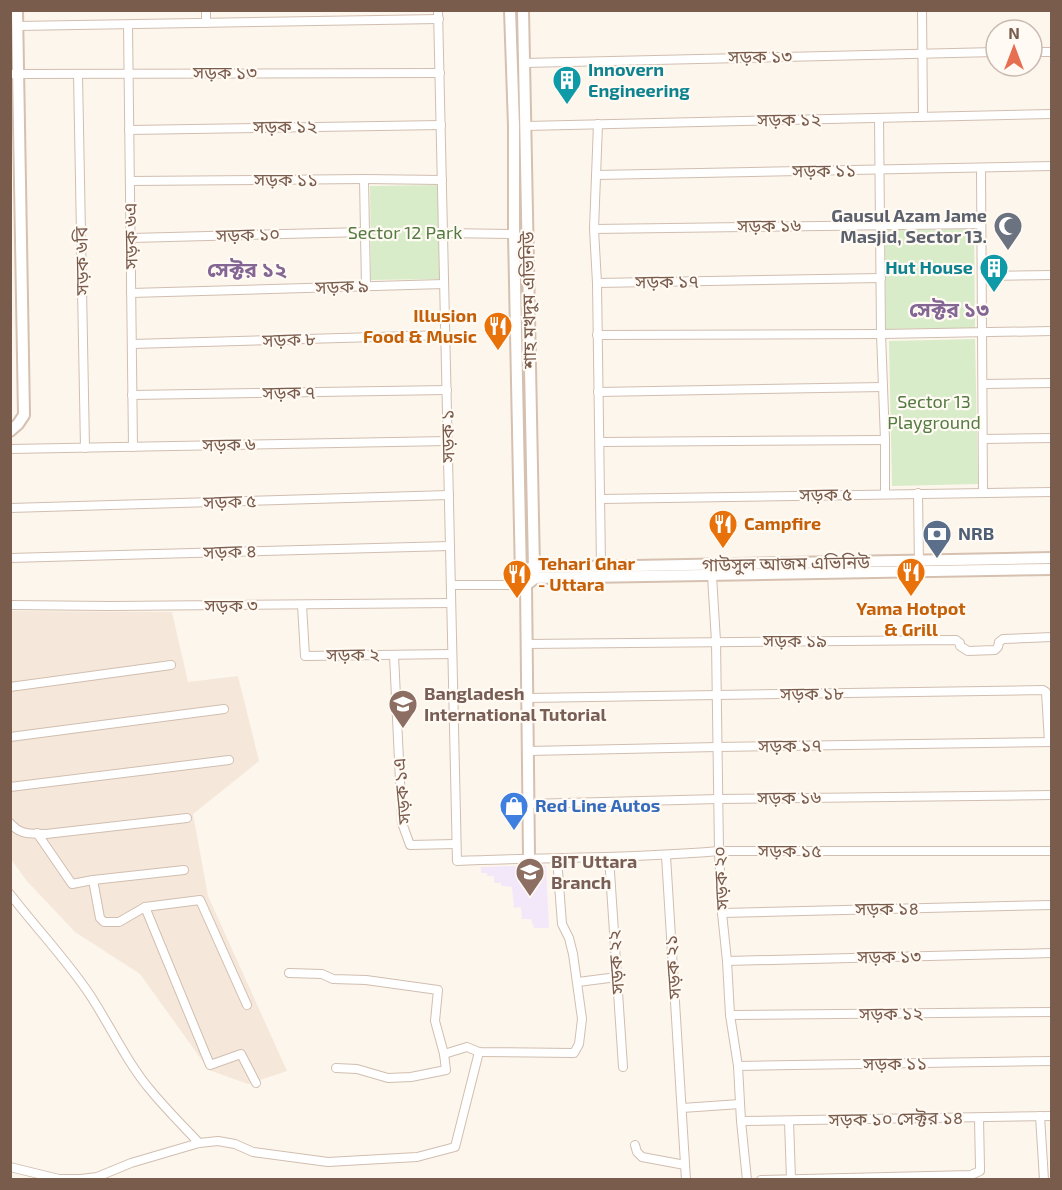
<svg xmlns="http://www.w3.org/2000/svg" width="1062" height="1190" viewBox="0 0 1062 1190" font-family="'Exo 2','Noto Sans Bengali',sans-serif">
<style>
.residential{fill:#f5e8da}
.education{fill:#f3e8fa}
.green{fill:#d8ecc9}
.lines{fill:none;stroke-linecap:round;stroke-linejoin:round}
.street-casing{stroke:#d1beb0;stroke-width:10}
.secondary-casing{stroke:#d6c0b0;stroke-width:14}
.street{stroke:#fff;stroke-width:8}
.secondary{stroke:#fff;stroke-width:10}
.labels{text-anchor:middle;stroke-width:4.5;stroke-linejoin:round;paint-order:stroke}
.street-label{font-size:18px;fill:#7a5c4d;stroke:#fffaf3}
.culture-label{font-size:18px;font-weight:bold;fill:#0d838f;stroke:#fffaf3;text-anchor:start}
.worship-label{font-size:18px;font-weight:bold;fill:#5b616d;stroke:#fffaf3;text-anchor:end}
.park-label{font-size:18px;fill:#537a41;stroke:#fffaf3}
.food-label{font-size:18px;font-weight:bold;fill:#c56008;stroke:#fffaf3;text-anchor:start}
.service-label{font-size:18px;font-weight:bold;fill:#4e5e75;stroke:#fffaf3;text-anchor:start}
.education-label{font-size:18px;font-weight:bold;fill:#785e54;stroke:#fffaf3;text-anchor:start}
.shop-label{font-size:18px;font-weight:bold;fill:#366cbe;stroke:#fffaf3;text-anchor:start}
.quarter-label{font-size:21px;font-weight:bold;fill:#846695;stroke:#fffaf3}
</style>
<rect width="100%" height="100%" fill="#fdf6ec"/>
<path class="residential" d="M10 611 172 612 188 682 238 676 259 761 193 814 208 896 287 1071 248 1084 209 1070 140 974 75 932 26 880 11 859Z"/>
<path class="education" d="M545 865 546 868 549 928H534L531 919H522L521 907 514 908 512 887 501 886V883H494V876H487V873H481V867Z"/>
<g class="green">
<path d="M439 185V279L371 280 370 186Z"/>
<path d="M974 229 975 328 886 329 885 230Z"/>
<path d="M975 339 978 484 892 486 889 341Z"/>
</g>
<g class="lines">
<g class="street-casing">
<g id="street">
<path d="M206 10V23"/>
<path d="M438 10 457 861C544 857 631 859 719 851H1052"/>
<path d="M922 10 923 117"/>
<path d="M128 25 133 447"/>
<path d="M17 26 439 19"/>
<path d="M1032 52H1052"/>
<path d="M524 63 996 52"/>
<path d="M10 74 440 73"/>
<path d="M78 74 85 448"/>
<path d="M879 118 881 334 885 440V494"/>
<path d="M598 124 594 229 597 283 601 567"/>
<path d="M526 126 1052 114"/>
<path d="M129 130 441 125"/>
<path d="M981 168 983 492"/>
<path d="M596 175 1052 166"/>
<path d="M364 179 366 286"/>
<path d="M130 181 364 179 442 180"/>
<path d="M594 229 981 224"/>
<path d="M443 233 514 234"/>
<path d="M131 238 365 232"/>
<path d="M982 276 1052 275"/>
<path d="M597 283 881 278"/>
<path d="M131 293 444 284"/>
<path d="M597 335 881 334 1052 331"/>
<path d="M132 344 445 335"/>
<path d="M983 384 1052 383"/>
<path d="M598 392 883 387"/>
<path d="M132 395 447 390"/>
<path d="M983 439 1052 438"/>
<path d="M600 442 885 440"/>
<path d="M10 449 448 441"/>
<path d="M918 493 919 565"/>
<path d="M601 499 1052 492"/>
<path d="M10 508 449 495"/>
<path d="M10 558 450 546"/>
<path d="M712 576 716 641 719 851 722 913 727 961 730 1015 738 1066 741 1121 747 1180"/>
<path d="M451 585H526"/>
<path d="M10 605 110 606 451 603"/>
<path d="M302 605 305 656 452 654"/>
<path d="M526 644 956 640 960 643V646L968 651 995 650 998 647 999 642 1003 639 1052 637"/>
<path d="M394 655 402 823 410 845 456 844"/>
<path d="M10 687 171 665"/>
<path d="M528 698 1043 690 1046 692 1049 742"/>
<path d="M10 737 224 709"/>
<path d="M528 751 717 747 1052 742"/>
<path d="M10 787 229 760"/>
<path d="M527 804 718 799 1052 795"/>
<path d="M10 823C21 836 31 833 46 834L187 818"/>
<path d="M37 833 72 884 93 880 184 870"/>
<path d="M666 856 686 1180"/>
<path d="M609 857 623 1067"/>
<path d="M93 880 100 918 104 922H119L145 907 200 900 247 1005"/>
<path d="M10 894C36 928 66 959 90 995 111 1027 127 1063 152 1092 167 1110 183 1126 199 1143"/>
<path d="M145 907 210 1065 241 1054 256 1083"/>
<path d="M722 913 1052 905"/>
<path d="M727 961 1052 953"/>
<path d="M289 973 322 974 333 979 366 980 438 990 435 1021 444 1054 446 1070 411 1077 388 1078 357 1069 336 1068"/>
<path d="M578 982 617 977"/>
<path d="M730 1015 1052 1012"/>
<path d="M444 1054 467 1047 479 1052 574 1053 579 1044 582 1019 573 954 569 938 562 924 557 858"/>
<path d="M738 1066 1052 1061"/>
<path d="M682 1108 740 1104"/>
<path d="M1040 1116 1044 1180"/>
<path d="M741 1121 1052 1116"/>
<path d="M789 1121 791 1179"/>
<path d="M635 1145 637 1152 642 1157 685 1165"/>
<path d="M10 1167 59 1179H81L97 1177 131 1163 199 1143 218 1141 235 1144 253 1152 328 1162 417 1157 455 1147 479 1052"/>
<path d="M761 1180 971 1175 980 1171V1168L979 1118"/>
</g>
</g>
<g class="secondary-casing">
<g id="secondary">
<path d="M510 10 514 126V234L521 578 526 585 529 857"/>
<path d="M523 10 534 569V579L526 585"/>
<path d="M10 431 18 424 24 415 17 10"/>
<path d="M530 568 1052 558"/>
<path d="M527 578 1052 569"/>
</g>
</g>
<use href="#street" class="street"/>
<use href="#secondary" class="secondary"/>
</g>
<defs>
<g id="building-pin" transform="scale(1.5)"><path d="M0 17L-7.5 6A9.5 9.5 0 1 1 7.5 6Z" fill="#0f9aa8" stroke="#fffaf3"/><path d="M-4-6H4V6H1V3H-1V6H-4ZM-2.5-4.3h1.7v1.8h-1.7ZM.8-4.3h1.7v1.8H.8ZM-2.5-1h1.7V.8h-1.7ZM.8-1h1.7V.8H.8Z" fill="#fff"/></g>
<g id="mosque-pin" transform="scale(1.5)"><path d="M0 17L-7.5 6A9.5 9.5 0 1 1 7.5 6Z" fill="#6b7280" stroke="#fffaf3"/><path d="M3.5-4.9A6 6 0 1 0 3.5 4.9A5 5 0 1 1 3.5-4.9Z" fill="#fff"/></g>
<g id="restaurant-pin" transform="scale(1.5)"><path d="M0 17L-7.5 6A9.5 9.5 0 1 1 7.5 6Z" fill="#e8710a" stroke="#fffaf3"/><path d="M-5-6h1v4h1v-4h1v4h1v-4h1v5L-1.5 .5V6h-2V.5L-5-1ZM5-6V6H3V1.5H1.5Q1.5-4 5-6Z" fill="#fff"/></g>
<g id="bank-pin" transform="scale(1.5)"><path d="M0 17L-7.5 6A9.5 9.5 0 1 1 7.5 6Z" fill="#5c6f8a" stroke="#fffaf3"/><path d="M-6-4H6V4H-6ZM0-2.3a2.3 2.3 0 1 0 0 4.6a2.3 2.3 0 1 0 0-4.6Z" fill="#fff"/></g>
<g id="school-pin" transform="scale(1.5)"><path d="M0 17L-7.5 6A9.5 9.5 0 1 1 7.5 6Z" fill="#8d6e63" stroke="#fffaf3"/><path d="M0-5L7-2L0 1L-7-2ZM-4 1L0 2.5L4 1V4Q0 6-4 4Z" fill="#fff"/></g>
<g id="shop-pin" transform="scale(1.5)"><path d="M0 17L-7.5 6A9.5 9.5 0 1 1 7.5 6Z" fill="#3f7fe0" stroke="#fffaf3"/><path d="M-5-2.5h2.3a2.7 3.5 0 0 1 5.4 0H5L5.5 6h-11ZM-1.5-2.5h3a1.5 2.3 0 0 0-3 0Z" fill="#fff"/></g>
</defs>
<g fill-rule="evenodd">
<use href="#building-pin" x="567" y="80"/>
<use href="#mosque-pin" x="1008" y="226"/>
<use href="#building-pin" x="994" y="268"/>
<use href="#restaurant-pin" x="498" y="326"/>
<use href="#restaurant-pin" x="723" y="524"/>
<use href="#bank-pin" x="937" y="534"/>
<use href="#restaurant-pin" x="911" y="572"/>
<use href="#restaurant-pin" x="517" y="574"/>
<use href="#school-pin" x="403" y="704"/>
<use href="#shop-pin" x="514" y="806"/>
<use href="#school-pin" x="530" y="872"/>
</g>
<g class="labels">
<g class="street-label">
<text transform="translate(760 57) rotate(-1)" y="6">সড়ক ১৩</text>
<text x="225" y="79">সড়ক ১৩</text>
<text transform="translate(789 120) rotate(-1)" y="6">সড়ক ১২</text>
<text transform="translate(285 127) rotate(-1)" y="6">সড়ক ১২</text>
<text transform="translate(824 171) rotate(-1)" y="6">সড়ক ১১</text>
<text x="286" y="186">সড়ক ১১</text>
<text transform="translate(769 226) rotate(-1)" y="6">সড়ক ১৬</text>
<text transform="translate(248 235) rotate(-2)" y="6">সড়ক ১০</text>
<text transform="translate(131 236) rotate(-91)" y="6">সড়ক ৬এ</text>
<text transform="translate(82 261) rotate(-91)" y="6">সড়ক ৬বি</text>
<text transform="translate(667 282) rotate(-1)" y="6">সড়ক ১৭</text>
<text transform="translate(342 287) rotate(-2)" y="6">সড়ক ৯</text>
<text transform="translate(529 300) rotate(-91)" y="6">শাহ মখদুম এভিনিউ</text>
<text transform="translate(289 340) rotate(-2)" y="6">সড়ক ৮</text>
<text transform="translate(289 393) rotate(-1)" y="6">সড়ক ৭</text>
<text transform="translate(448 436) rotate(-91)" y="6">সড়ক ১</text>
<text transform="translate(229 445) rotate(-1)" y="6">সড়ক ৬</text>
<text transform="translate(826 495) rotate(-1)" y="6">সড়ক ৫</text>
<text transform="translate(230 502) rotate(-2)" y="6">সড়ক ৫</text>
<text transform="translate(230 552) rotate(-2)" y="6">সড়ক ৪</text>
<text transform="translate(786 564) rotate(-1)" y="6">গাউসুল আজম এভিনিউ</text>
<text x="231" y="612">সড়ক ৩</text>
<text x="795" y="647">সড়ক ১৯</text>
<text transform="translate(353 655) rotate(-1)" y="6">সড়ক ২</text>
<text transform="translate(812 694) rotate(-1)" y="6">সড়ক ১৮</text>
<text transform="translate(790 746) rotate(-1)" y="6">সড়ক ১৭</text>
<text transform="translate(402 791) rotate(-95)" y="6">সড়ক ১এ</text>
<text transform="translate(789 798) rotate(-1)" y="6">সড়ক ১৬</text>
<text x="790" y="857">সড়ক ১৫</text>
<text transform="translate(721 878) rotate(-93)" y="6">সড়ক ২০</text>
<text transform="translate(887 909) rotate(-1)" y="6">সড়ক ১৪</text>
<text transform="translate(889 957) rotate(-1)" y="6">সড়ক ১৩</text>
<text transform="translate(616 962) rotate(-94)" y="6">সড়ক ২২</text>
<text transform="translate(673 967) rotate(-94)" y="6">সড়ক ২১</text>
<text transform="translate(891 1014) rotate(-1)" y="6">সড়ক ১২</text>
<text transform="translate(895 1064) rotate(-1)" y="6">সড়ক ১১</text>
<text transform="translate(896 1119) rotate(-1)" y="6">সড়ক ১০ সেক্টর ১৪</text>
</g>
<g class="culture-label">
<text x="588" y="76">Innovern<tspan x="588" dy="21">Engineering</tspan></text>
<text x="973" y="274" text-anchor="end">Hut House</text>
</g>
<g class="worship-label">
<text x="987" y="222">Gausul Azam Jame<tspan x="987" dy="21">Masjid, Sector 13.</tspan></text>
</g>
<g class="park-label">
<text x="405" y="239">Sector 12 Park</text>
<text x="934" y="408">Sector 13<tspan x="934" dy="21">Playground</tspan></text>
</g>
<g class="food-label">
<text x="477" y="322" text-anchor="end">Illusion<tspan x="477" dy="21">Food &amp; Music</tspan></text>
<text x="744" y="530">Campfire</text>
<text x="538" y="570">Tehari Ghar<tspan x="538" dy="21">- Uttara</tspan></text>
<text x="911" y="615" text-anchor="middle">Yama Hotpot<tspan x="911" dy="21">&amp; Grill</tspan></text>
</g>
<g class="service-label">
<text x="958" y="540">NRB</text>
</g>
<g class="education-label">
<text x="424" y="700">Bangladesh<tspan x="424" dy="21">International Tutorial</tspan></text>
<text x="551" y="868">BIT Uttara<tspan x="551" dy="21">Branch</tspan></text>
</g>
<g class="shop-label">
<text x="535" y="812">Red Line Autos</text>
</g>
<g class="quarter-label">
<text x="247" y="277">সেক্টর ১২</text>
<text x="949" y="317">সেক্টর ১৩</text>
</g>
</g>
<rect width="1062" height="1190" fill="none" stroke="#7a5c4d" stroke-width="24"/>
<g transform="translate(1014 48)"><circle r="28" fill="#fffaf3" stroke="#cabbb1" stroke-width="1.5"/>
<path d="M0-4.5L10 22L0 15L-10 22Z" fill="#e76f51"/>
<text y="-9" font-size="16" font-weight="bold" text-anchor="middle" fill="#7a5c4d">N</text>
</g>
</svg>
